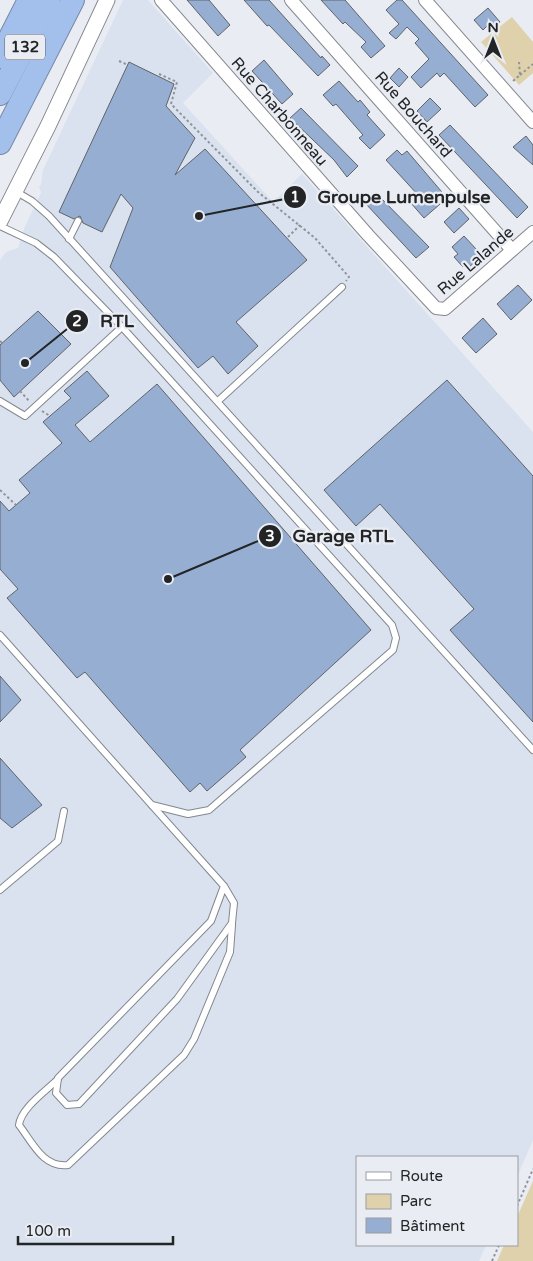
<svg xmlns="http://www.w3.org/2000/svg" width="533" height="1261" viewBox="0 0 533 1261" font-family="'Varela Round',sans-serif">
<style>
.built{fill:#d9e2ee}
.green{fill:#dfd1ab}
.building{fill:#96aed2;stroke:#606368}
.lines{fill:none;stroke-linecap:round;stroke-linejoin:round}
.service-casing{stroke:#84888d;stroke-width:8}
.minor-casing{stroke:#84888d;stroke-width:14}
.tertiary-casing{stroke:#84888d;stroke-width:17}
.motorway-casing{stroke:#7689a7;stroke-width:24}
.path{stroke:#919498;stroke-width:2;stroke-dasharray:2.5 2.5;stroke-linecap:butt}
.service{stroke:#fff;stroke-width:6}
.minor{stroke:#fff;stroke-width:12}
.tertiary{stroke:#fff;stroke-width:15}
.motorway{stroke:#a3c0ec;stroke-width:22}
.labels{text-anchor:middle;stroke-width:4.5;stroke-linejoin:round;paint-order:stroke}
.shield{fill:#e9edf3;stroke:#5e6064;stroke-width:1}
.shield-label{font-size:15px;font-weight:bold;fill:#222426}
.street-label{font-size:16px;fill:#222426;stroke:#e9edf3}
.leader{fill:none;stroke:#222426;stroke-width:2}
.callout-dot{fill:#222426;stroke:#e9edf3;stroke-width:2}
.mark-label{font-size:15px;text-anchor:middle;font-weight:bold;fill:#fff}
.callout-label{font-size:18px;text-anchor:middle;font-weight:bold;fill:#222426;stroke:#e9edf3;stroke-width:4.5;stroke-linejoin:round;paint-order:stroke}
</style>
<rect width="100%" height="100%" fill="#e9edf3"/>
<path class="built" d="M123 0H148L213 73 183 103 273 202 302 174 533 432V1140L517 1177V1157H357V1245H486L479 1261H0V260L6 252 18 248 25 226 41 193 39 186 41 185 43 170Z"/>
<g class="green">
<path d="M512 17 533 42V73L519 85 481 42Z"/>
<path d="M533 1181V1261H497L504 1245H517V1217Z"/>
</g>
<g class="building">
<path d="M187 0H209L230 25 218 36Z"/>
<path d="M244 0H269L321 58 322 56 330 65 318 76 269 25 267 26Z"/>
<path d="M321 0H345L385 46 371 58 361 47 366 42 345 22 343 24Z"/>
<path d="M397 0H402L488 95 475 107 444 73 440 77 437 73 421 88 411 77 429 59 415 43 419 39 407 27 396 39 389 33 399 24 386 10Z"/>
<path d="M488 8 500 22 492 29 488 25 483 30 474 20Z"/>
<path d="M264 60 293 94 282 104 252 71Z"/>
<path d="M129 62 174 84 166 106 195 138 175 175 205 149 307 260 236 322 258 346 228 374 213 356 198 368 110 267 133 208 121 194 102 232 83 223 80 216 74 219 59 212Z"/>
<path d="M399 68 408 77 399 87 390 78Z"/>
<path d="M339 81 358 102 360 100 370 112 367 115 385 135 370 149 359 138 363 135 336 104 333 106 323 95Z"/>
<path d="M430 98 441 109 427 122 417 111Z"/>
<path d="M301 108 358 166 347 177 334 160 290 118Z"/>
<path d="M450 125 528 207 517 218 439 135Z"/>
<path d="M526 136 533 145V165L513 147Z"/>
<path d="M397 150 402 155 407 151 447 198 424 218 410 202 418 195 386 160Z"/>
<path d="M377 194 429 247 416 258 366 204Z"/>
<path d="M459 208 469 219 454 233 444 222Z"/>
<path d="M464 236 477 250 475 252 480 258 469 267 466 264 463 267 454 257 458 254 452 247Z"/>
<path d="M518 285 532 300 511 320 497 304Z"/>
<path d="M38 311 71 344 14 397 0 380V345Z"/>
<path d="M483 318 497 334 476 353 462 338Z"/>
<path d="M87 371 109 396 75 425 90 442 157 384 371 630 240 750 246 757 207 791 200 783 190 792 85 672 77 678 7 598 18 589 0 569V501L9 511 30 493 19 480 62 443 43 422 71 398 64 391Z"/>
<path d="M447 380 533 476V722L450 630 474 609 380 504 356 526 324 490Z"/>
<path d="M0 676 21 700 0 722Z"/>
<path d="M0 758 42 805 12 828 0 818Z"/>
</g>
<g class="lines">
<g class="service-casing">
<g id="service">
<path d="M15 191 32 201 49 216 533 750"/>
<path d="M0 226 36 243 54 257 122 327 392 625 396 638 393 650 209 810 188 814 152 805"/>
<path d="M69 239 78 221"/>
<path d="M0 401 25 416 122 327"/>
<path d="M218 401 342 287"/>
<path d="M0 635 224 886 234 903 232 923 177 999 79 1104 67 1105 56 1093 58 1078 211 921 224 886"/>
<path d="M0 890 58 841 64 811"/>
<path d="M58 1079C46 1091 21 1108 19 1125 33 1143 43 1168 68 1165L184 1055 194 1039 230 952 232 925"/>
</g>
</g>
<g class="minor-casing">
<g id="minor">
<path d="M161 0 368 235 436 308 445 309 533 232"/>
<path d="M291 0 512 250"/>
<path d="M425 0 533 122"/>
</g>
</g>
<g class="tertiary-casing">
<path id="tertiary" d="M0 221 48 126 107 0"/>
</g>
<g class="motorway-casing">
<g id="motorway">
<path d="M0 57 29 0"/>
<path d="M0 94 49 0"/>
<path d="M0 143 73 0"/>
</g>
</g>
<g class="path">
<path d="M119 61 128 65"/>
<path d="M159 74 177 82 171 104 258 192 315 238 349 277 346 281"/>
<path d="M520 75 533 64"/>
<path d="M513 81 520 75 519 62"/>
<path d="M288 237 300 225"/>
<path d="M0 341 2 343"/>
<path d="M20 391 30 402"/>
<path d="M42 411 50 416"/>
<path d="M0 490 16 505"/>
<path d="M517 1206 533 1169"/>
<path d="M492 1261 499 1245"/>
</g>
<use href="#service" class="service"/>
<use href="#minor" class="minor"/>
<use href="#tertiary" class="tertiary"/>
<use href="#motorway" class="motorway"/>
</g>
<g class="labels">
<rect class="shield" x="5" y="34.5" width="40" height="25" rx="4"/>
<g class="shield-label">
<text x="25" y="52">132</text>
</g>
<g class="street-label">
<text transform="translate(280 111) rotate(49)" y="6">Rue Charbonneau</text>
<text transform="translate(414 114) rotate(49)" y="6">Rue Bouchard</text>
<text transform="translate(475 260) rotate(-41)" y="6">Rue Lalande</text>
</g>
</g>
<path class="leader" d="M199 216L295 197M25 363L77 321M168 579L270 536"/>
<g class="callout-dot">
<circle cx="199" cy="216" r="5"/>
<circle cx="25" cy="363" r="5"/>
<circle cx="168" cy="579" r="5"/>
<circle cx="295" cy="197" r="12"/>
<circle cx="77" cy="321" r="12"/>
<circle cx="270" cy="536" r="12"/>
</g>
<g class="mark-label">
<text x="295" y="202">1</text>
<text x="77" y="326">2</text>
<text x="270" y="541">3</text>
</g>
<g class="callout-label">
<text x="404" y="203">Groupe Lumenpulse</text>
<text x="117" y="327">RTL</text>
<text x="343" y="542">Garage RTL</text>
</g>
<rect x="356" y="1156" width="162" height="90" fill="#e9edf3" stroke="#999da1"/>
<rect x="366" y="1172" width="25" height="8" fill="#ffffff" stroke="#999da1"/>
<text x="400" y="1181" font-size="15" fill="#222426">Route</text>
<rect x="366" y="1194" width="25" height="15" fill="#dfd1ab" stroke="#999da1"/>
<text x="400" y="1206" font-size="15" fill="#222426">Parc</text>
<rect x="366" y="1218" width="25" height="15" fill="#96aed2" stroke="#999da1"/>
<text x="400" y="1231" font-size="15" fill="#222426">Bâtiment</text>
<g transform="translate(493 40)" stroke="#e9edf3" stroke-width="4" paint-order="stroke">
<path d="M0-4L9 19L0 12L-9 19Z" fill="#222426"/>
<text y="-8" font-size="14" font-weight="bold" text-anchor="middle" fill="#222426">N</text>
</g>
<path d="M18 1236v8h155v-8" fill="none" stroke="#222426" stroke-width="2.5"/>
<text x="25" y="1236" font-size="15" fill="#222426" stroke="#e9edf3" stroke-width="4" paint-order="stroke">100 m</text>
</svg>
